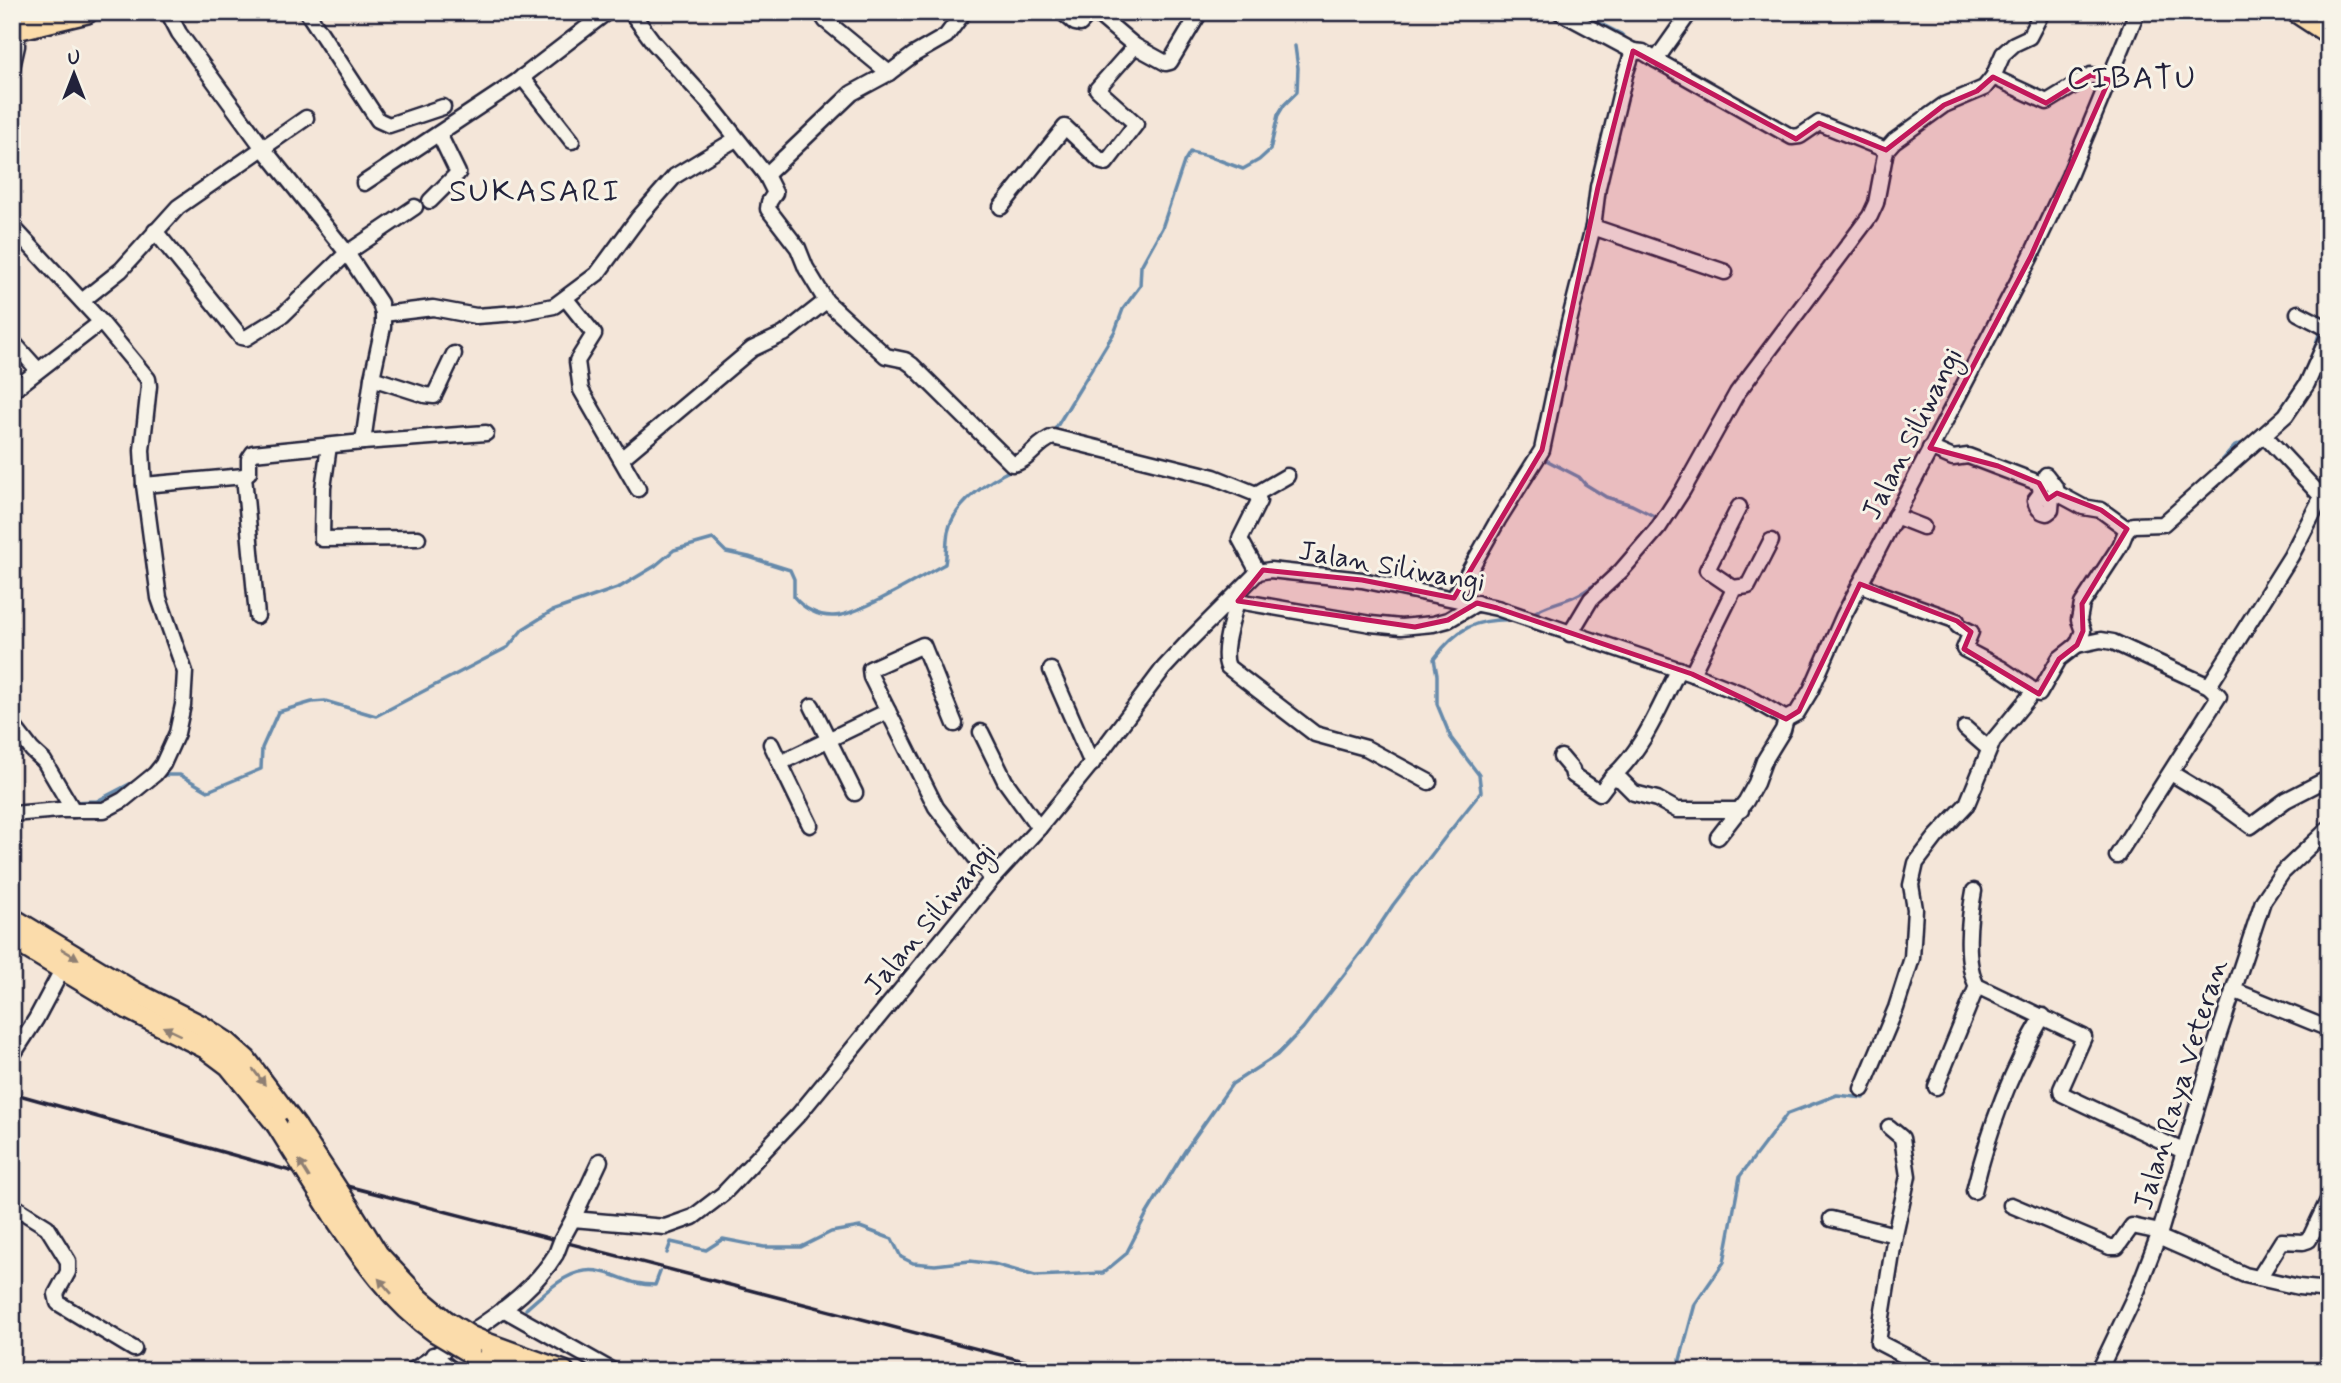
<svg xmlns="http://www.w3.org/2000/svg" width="2341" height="1383" viewBox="0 0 2341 1383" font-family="Mynerve,sans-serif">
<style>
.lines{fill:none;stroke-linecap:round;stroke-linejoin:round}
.stream{stroke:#668aab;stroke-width:3.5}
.minor-casing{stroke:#22223b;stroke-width:19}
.major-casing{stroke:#22223b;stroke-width:24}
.highway-casing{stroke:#22223b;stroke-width:26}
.minor{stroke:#f7f3e8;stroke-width:14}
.major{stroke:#fbdcab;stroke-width:19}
.highway{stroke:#fbdcab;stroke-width:21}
.rail{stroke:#22223b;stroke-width:3.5}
.minor-bridge-casing{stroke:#22223b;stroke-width:19;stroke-linecap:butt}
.major-bridge-casing{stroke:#22223b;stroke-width:24;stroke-linecap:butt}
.minor-bridge{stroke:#f7f3e8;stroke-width:14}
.major-bridge{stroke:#fbdcab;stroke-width:19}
.oneway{fill:#8e7f73}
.marked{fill:#c2185b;fill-opacity:0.2;stroke:#c2185b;stroke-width:5;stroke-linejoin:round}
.labels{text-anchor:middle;stroke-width:6;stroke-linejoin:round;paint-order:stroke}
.street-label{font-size:28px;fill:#22223b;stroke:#f7f3e8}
.quarter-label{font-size:32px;letter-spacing:2px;fill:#22223b;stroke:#f7f3e8}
</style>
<rect width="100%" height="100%" fill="#f4e6d9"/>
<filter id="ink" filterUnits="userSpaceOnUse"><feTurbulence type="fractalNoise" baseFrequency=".0143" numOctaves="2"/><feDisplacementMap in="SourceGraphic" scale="14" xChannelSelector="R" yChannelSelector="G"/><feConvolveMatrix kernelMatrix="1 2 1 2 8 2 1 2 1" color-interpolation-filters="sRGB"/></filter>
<g filter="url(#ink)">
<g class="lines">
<g class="stream">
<path d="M1586 12 1587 17 1621 34 1632 44"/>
<path d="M2311 360 2320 331"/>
<path d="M2278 413 2303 376"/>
<path d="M1054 431 1115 331 1123 309 1140 286 1141 266 1162 228 1184 162 1190 152 1208 156 1243 169 1259 160 1270 150 1278 115 1284 105 1297 92 1298 68 1295 46"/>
<path d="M1547 451 1546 460 1579 477 1585 484 1606 497 1632 505 1656 517 1636 544"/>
<path d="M2212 472 2235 446 2247 441"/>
<path d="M1531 615C1543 605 1559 603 1573 597 1590 590 1607 576 1619 563"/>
<path d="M2064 647 2073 637 2076 627"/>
<path d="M159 775H180L208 791 261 769 262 748 278 712 312 702 325 701 376 716 508 647 523 629 552 611 620 587 655 566 674 550 713 539 726 552 749 557 790 570 794 579V597C803 608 817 616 832 616 856 617 920 577 945 564 947 553 946 543 948 532 953 504 990 480 1013 469"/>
<path d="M72 802 97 801 139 779"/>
<path d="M667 1253 671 1242 706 1250 723 1239 764 1247H801L831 1232 860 1227 892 1239 901 1257 913 1263 935 1265 970 1261 994 1264 1035 1276 1103 1273 1126 1254 1146 1215 1185 1151 1232 1084 1277 1055 1303 1028 1366 946 1393 905 1446 836 1481 792 1479 775 1451 738 1437 704V675L1434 659C1457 628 1476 618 1515 620"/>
<path d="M526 1309C547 1291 572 1264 602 1272 624 1277 631 1285 655 1285L660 1272"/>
<path d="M1677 1371 1695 1304 1724 1262 1740 1176 1787 1114 1837 1095 1864 1098 1867 1091"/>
</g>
<g class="minor-casing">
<g id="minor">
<path d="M307 12 378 120 389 125 443 107"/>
<path d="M631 12 654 43 708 102 766 175 775 193 769 202 768 209 798 248 806 268 826 301 886 356 905 360 912 365 1012 464C1029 462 1037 442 1053 437L1214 477 1256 494 1259 501 1240 539 1258 572"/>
<path d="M820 12 826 21 889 73"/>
<path d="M1062 12 1075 23 1080 24 1091 12"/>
<path d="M1095 12 1135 46 1166 63 1170 62 1200 12"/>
<path d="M1560 12 1633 51"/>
<path d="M1656 60 1792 137 1800 136 1819 123 1886 150 1894 141 1944 105 1984 88 1993 77 2003 54 2014 44 2029 37 2042 12"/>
<path d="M12 68 17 46V30"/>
<path d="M522 77 572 141"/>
<path d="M1993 77 2047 102 2091 75 2109 80"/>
<path d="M766 175 852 93 889 73 913 55 946 36 964 12"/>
<path d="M364 183 516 82 607 12"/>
<path d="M430 201 458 173 439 134"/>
<path d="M1001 207 1065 127 1102 162 1106 163 1136 124 1097 89 1135 46"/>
<path d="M12 226 101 322 148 379 149 386 142 450 144 485 159 598 185 672 183 705 177 733 163 764 155 774 123 800 104 810H59L12 814"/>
<path d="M1593 227 1725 272"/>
<path d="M155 231 241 337 246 338 283 315 347 253 415 207"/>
<path d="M566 299 594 334 577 361 581 390 638 489"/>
<path d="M82 301 121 270 178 207 306 118"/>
<path d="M2298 313 2329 329"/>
<path d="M383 314 433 308 476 316 517 313 554 306 597 274 639 217 675 176 736 139"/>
<path d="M12 341 38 370"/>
<path d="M372 378 425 395 434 396 454 354"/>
<path d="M12 391 101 322"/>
<path d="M2264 435 2321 496"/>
<path d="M363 442 486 433"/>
<path d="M329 446 323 488 322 539 418 538"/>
<path d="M1930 448 1953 458 1968 456 2039 483 2041 493 2045 497H2052L2057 493 2083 507 2101 510 2127 529"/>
<path d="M621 459 752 349 784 334 826 301"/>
<path d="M2046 475 2056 488 2057 493"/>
<path d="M244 476 257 616"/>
<path d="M144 485 244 476 249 472V459L253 453 363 442 372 378 383 327V314L380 303 347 253 263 148 179 33 168 12"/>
<path d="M2041 493 2035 501C2037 508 2040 512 2047 513L2051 510 2052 497"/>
<path d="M1256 494 1287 476"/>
<path d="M1895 516 1923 527"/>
<path d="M1860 584 1882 594 1957 621 1958 626 1971 632 1964 649 2002 669 2039 694 2059 659 2077 645"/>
<path d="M1733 588 1748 586 1771 541"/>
<path d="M1239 593C1235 612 1220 650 1228 667L1315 734 1366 748 1429 782"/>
<path d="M1454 598 1498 520 1542 450 1569 322 1593 227 1598 187 1625 75 1633 51 1643 52 1656 60 1690 12"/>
<path d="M1238 601 1371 624 1401 627 1433 624 1448 620 1477 603"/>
<path d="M1570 634 1591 599 1621 571 1659 527 1683 490 1737 393 1870 216 1876 203 1886 150"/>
<path d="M1051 670 1092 764"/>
<path d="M1692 674 1732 593V587L1707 570 1739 507"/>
<path d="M2209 686 2291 556 2329 483"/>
<path d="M812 706 855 793"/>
<path d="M888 711 871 677 870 669 923 645 955 724"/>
<path d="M12 724 32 750 44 761 73 810"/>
<path d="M1965 728 1989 749"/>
<path d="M981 732 1005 781 1039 828"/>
<path d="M771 744 780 763"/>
<path d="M1561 757 1572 770 1573 775 1600 793 1612 777 1621 780 1634 793 1657 799 1677 810H1741"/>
<path d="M2171 773 2214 799 2251 826 2286 800 2329 778"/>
<path d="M1612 777C1644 749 1660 705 1679 669"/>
<path d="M810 825 780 763 888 711 936 807 992 879"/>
<path d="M1718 837 1746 801 1756 783 1764 761 1783 730 1786 719"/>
<path d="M2117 856 2219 696 2209 686 2113 642 2101 640 2077 645 2083 631 2079 620 2082 604 2120 546 2127 529 2133 525 2163 524 2286 415 2307 384 2329 335"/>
<path d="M1974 891C1969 917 1964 962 1977 986L2084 1037 2061 1089 2062 1094 2183 1151"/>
<path d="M2233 990 2329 1029"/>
<path d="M12 1056 36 1019 62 970"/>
<path d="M1936 1087 1977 986"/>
<path d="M1862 1089 1896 1008 1912 958 1915 909 1911 885 1916 863 1936 837 1967 804 1993 741 2034 691"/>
<path d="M1889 1127 1902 1138 1908 1176 1895 1235 1878 1342 1934 1371"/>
<path d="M1974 1191C1989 1129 2010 1071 2043 1016"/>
<path d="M12 1205 47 1227 68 1261V1272L56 1294 58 1303 134 1349"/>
<path d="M2011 1205 2110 1247H2117L2132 1226 2160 1232"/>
<path d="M573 1219 600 1161"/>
<path d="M1831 1219 1895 1235"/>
<path d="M2158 1237 2245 1275 2299 1287 2329 1290"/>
<path d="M561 1241 573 1219 665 1227 693 1217 723 1194 799 1114 992 879 1039 828 1100 753 1163 669 1189 641 1258 572 1270 570 1362 580 1497 608 1692 674 1745 695 1786 719 1797 713 1811 690 1843 617 2031 256 2069 176 2137 12"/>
<path d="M2259 1278 2282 1241 2303 1242 2309 1240 2329 1198"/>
<path d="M503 1309 613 1371"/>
<path d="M433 1355 454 1371"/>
<path d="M412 1371C459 1338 525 1305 556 1254"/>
<path d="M2099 1371 2138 1289 2160 1232 2218 1037 2263 901 2282 873 2329 828"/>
</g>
</g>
<g class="major-casing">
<g id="major">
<path d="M12 918 135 992 202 1026 228 1043 246 1059 296 1126"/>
<path d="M12 939 128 1009 205 1048 229 1066 276 1124"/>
<path d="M349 1207 378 1254 420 1299 445 1320"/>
<path d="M333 1215C362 1258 392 1302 435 1332"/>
<path d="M484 1342 564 1371"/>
<path d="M470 1353 515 1371"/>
</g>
</g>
<g class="highway-casing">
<g id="highway">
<path d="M2297 12 2329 33"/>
<path d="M12 30 87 12"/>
</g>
</g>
<use href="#minor" class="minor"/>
<use href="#major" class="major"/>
<use href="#highway" class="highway"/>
<path class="rail" d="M12 1093 312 1177 1063 1371"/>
<g class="minor-bridge-casing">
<path id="minor-bridge" d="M556 1254 561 1241"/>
</g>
<g class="major-bridge-casing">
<g id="major-bridge">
<path d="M276 1124 333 1215"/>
<path d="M296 1126 349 1207"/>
<path d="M445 1320 470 1336 484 1342"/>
<path d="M435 1332 470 1353"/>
</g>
</g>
<use href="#minor-bridge" class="minor-bridge"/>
<use href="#major-bridge" class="major-bridge"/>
</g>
<defs><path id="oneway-solid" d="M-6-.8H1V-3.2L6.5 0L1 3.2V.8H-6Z" transform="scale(1.75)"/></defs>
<g class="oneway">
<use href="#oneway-solid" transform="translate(70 954) rotate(31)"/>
<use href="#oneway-solid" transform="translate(172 1031) rotate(-154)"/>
<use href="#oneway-solid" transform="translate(259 1077) rotate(53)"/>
<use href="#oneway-solid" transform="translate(304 1169) rotate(-122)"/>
<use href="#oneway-solid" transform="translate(385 1286) rotate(-131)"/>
</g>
</g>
<path class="marked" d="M1633 51 1796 139 1819 123 1886 150 1944 105 1977 91 1993 77 2046 103 2091 75 2109 80 2031 256 1930 448 1998 466 2039 483 2048 499 2057 493 2101 510 2127 529 2082 604 2083 631 2077 645 2059 659 2039 694 1964 649 1971 632 1957 621 1860 584 1799 711 1786 719 1692 674 1497 608 1477 603 1448 620 1415 627 1238 601 1263 570 1362 580 1454 598 1542 450 1598 187Z"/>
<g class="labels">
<g class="street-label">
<text transform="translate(1911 433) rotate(-63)" y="10">Jalan Siliwangi</text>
<text transform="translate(1392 565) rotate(10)" y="10">Jalan Siliwangi</text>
<text transform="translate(929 918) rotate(-50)" y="10">Jalan Siliwangi</text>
<text transform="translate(2179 1084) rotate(-73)" y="10">Jalan Raya Veteran</text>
</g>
<g class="quarter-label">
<text x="2132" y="88">CIBATU</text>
<text x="535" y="201">SUKASARI</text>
</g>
</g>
<rect width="2341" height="1383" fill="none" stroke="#f7f3e8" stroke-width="42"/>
<rect x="21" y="21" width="2299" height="1341" fill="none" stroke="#22223b" stroke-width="2.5" filter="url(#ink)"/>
<g transform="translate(74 74)" stroke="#f7f3e8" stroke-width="5" paint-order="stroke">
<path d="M0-5L12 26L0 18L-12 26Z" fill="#22223b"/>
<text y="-10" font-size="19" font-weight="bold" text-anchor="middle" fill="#22223b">U</text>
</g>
</svg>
